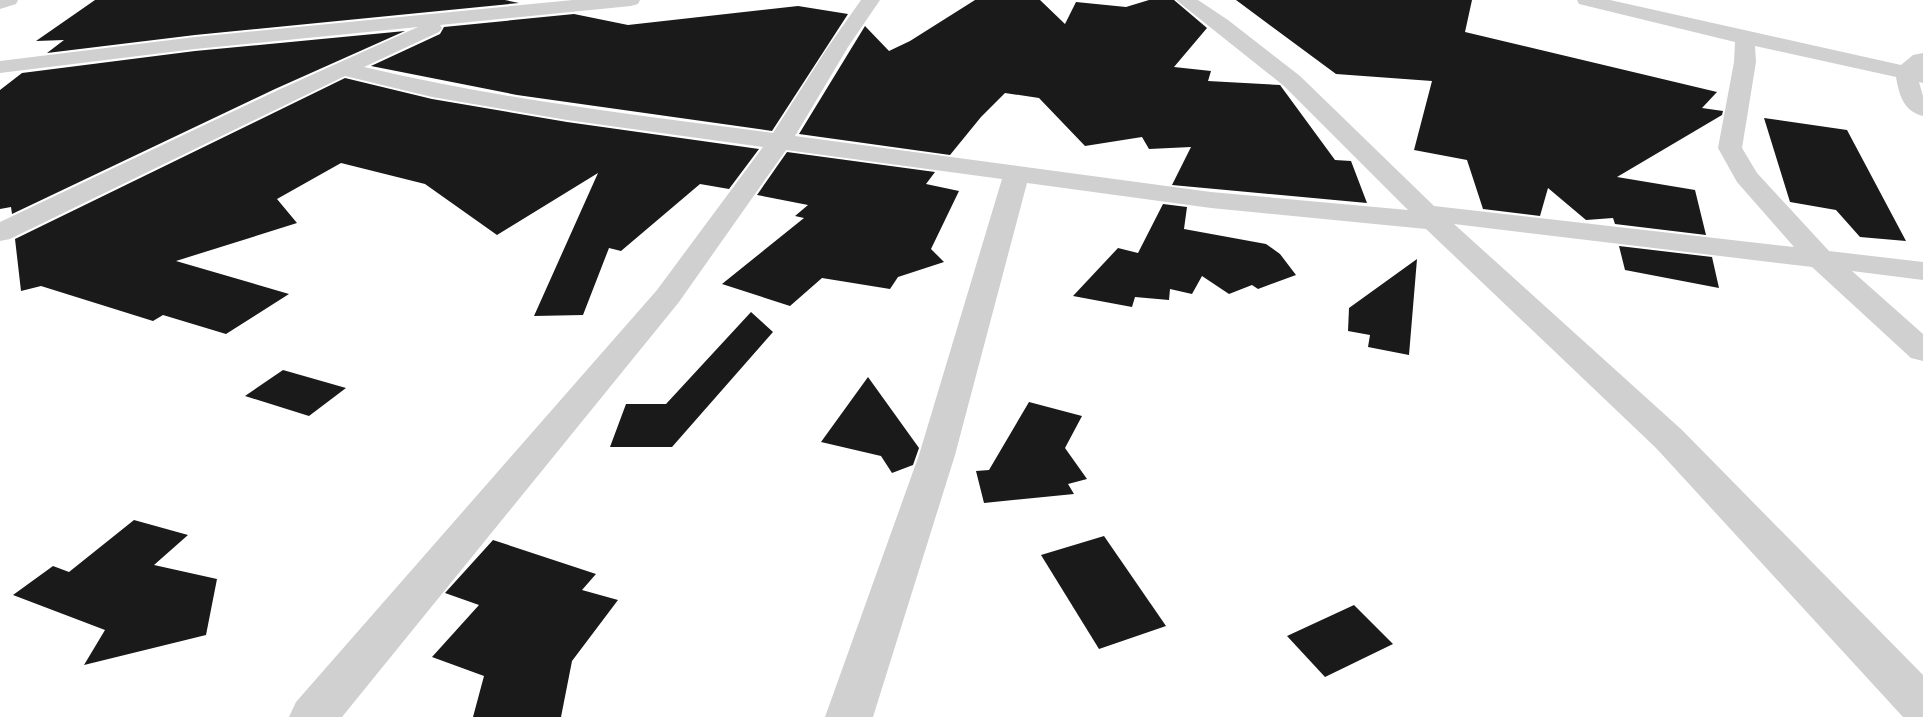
<svg xmlns="http://www.w3.org/2000/svg" width="1923" height="717" viewBox="0 0 1923 717" font-family="'Sofia Sans Condensed',sans-serif">
<style>
.building{fill:#1a1a1a}
.lines{fill:none;stroke-linecap:round;stroke-linejoin:round}
.minor{fill:#d0d0d0;fill-rule:evenodd}
</style>
<rect width="100%" height="100%" fill="#fff"/>
<g class="building">
<path d="M95 0H505L519 3 195 35 47 53 64 40 36 41Z"/>
<path d="M975 0H1040L1065 24 1076 2 1126 7 1149 0H1174L1207 28 1174 67 1211 71 1208 81 1280 85 1335 160 1351 161 1367 203 1172 185 1191 147 1149 149 1142 137 1085 146 1039 98 1005 93 981 117 950 155 799 134 865 26 889 51 910 41Z"/>
<path d="M1236 0H1472L1465 32 1717 92 1702 108 1723 111 1722 115 1617 177 1695 190 1706 235 1615 224 1613 218 1586 220 1548 188 1540 216 1483 209 1467 160 1414 150 1432 81 1336 74Z"/>
<path d="M798 6 848 14 772 131 517 95 371 66 440 34 444 27 574 14 628 25Z"/>
<path d="M405 31 275 89 12 214 11 207 0 209V90L22 73 195 51Z"/>
<path d="M345 78 432 99 567 122 759 149 729 189 700 184 621 251 609 248 583 315 534 316 598 173 497 235 425 184 341 163 277 199 297 223 176 261 289 294 226 334 163 315 153 321 41 286 21 291 15 239Z"/>
<path d="M1764 118 1847 130 1906 241 1860 237 1836 210 1790 202Z"/>
<path d="M787 152 935 172 926 184 959 191 931 249 944 262 898 277 890 289 822 278 790 306 722 284 804 218 795 216 808 205 757 195Z"/>
<path d="M1163 204 1187 207 1184 229 1266 244 1280 254 1296 275 1258 289 1252 285 1229 294 1202 276 1192 294 1170 289 1169 300 1135 297 1132 307 1073 296 1118 248 1138 253Z"/>
<path d="M1619 246 1712 257 1719 288 1625 270Z"/>
<path d="M1417 259 1409 355 1368 347 1370 335 1348 331 1349 308Z"/>
<path d="M751 312 773 332 672 447H610L626 404H666Z"/>
<path d="M283 370 346 388 309 416 245 396Z"/>
<path d="M868 377 919 448 913 465 892 473 881 456 821 442Z"/>
<path d="M1029 402 1082 416 1065 448 1087 479 1068 484 1074 494 984 503 976 471 989 470Z"/>
<path d="M134 520 188 535 154 565 217 579 206 635 84 665 105 630 13 595 53 566 69 572Z"/>
<path d="M1104 536 1166 626 1099 649 1041 555Z"/>
<path d="M493 540 596 574 582 590 618 600 572 661 561 717H473L484 676 432 657 479 605 445 593Z"/>
<path d="M1354 605 1393 644 1325 677 1287 636Z"/>
</g>
<g class="lines">
<g class="minor">
<path d="M0 0H18L16 4 0 9Z"/>
<path d="M573 0H640L638 4 631 6 440 25 442 28 439 32 364 67C498 99 636 115 773 133L828 47 861 0H880L848 47 795 136 1211 192 1408 210 1284 86 1176 0H1198L1228 20 1300 76 1434 206 1794 247 1737 182 1718 148 1734 62 1735 42 1579 4 1577 0H1610L1901 65 1913 55 1923 53V83L1919 82 1923 96V116C1903 111 1899 94 1896 77L1755 46 1756 62 1742 148 1757 173 1829 251 1923 262V280L1852 271 1923 334V361L1911 358 1812 267 1454 224 1682 430 1923 675V717H1903L1656 448 1426 229 1211 208 1027 183 955 455 873 717H825L919 455 1002 179 786 150 679 302 342 717H289L296 702 657 290 763 147 567 120 432 97 345 76 10 239 0 241V222L276 91 418 27 195 49 0 73V61L195 37Z"/>
</g>
</g>
</svg>
